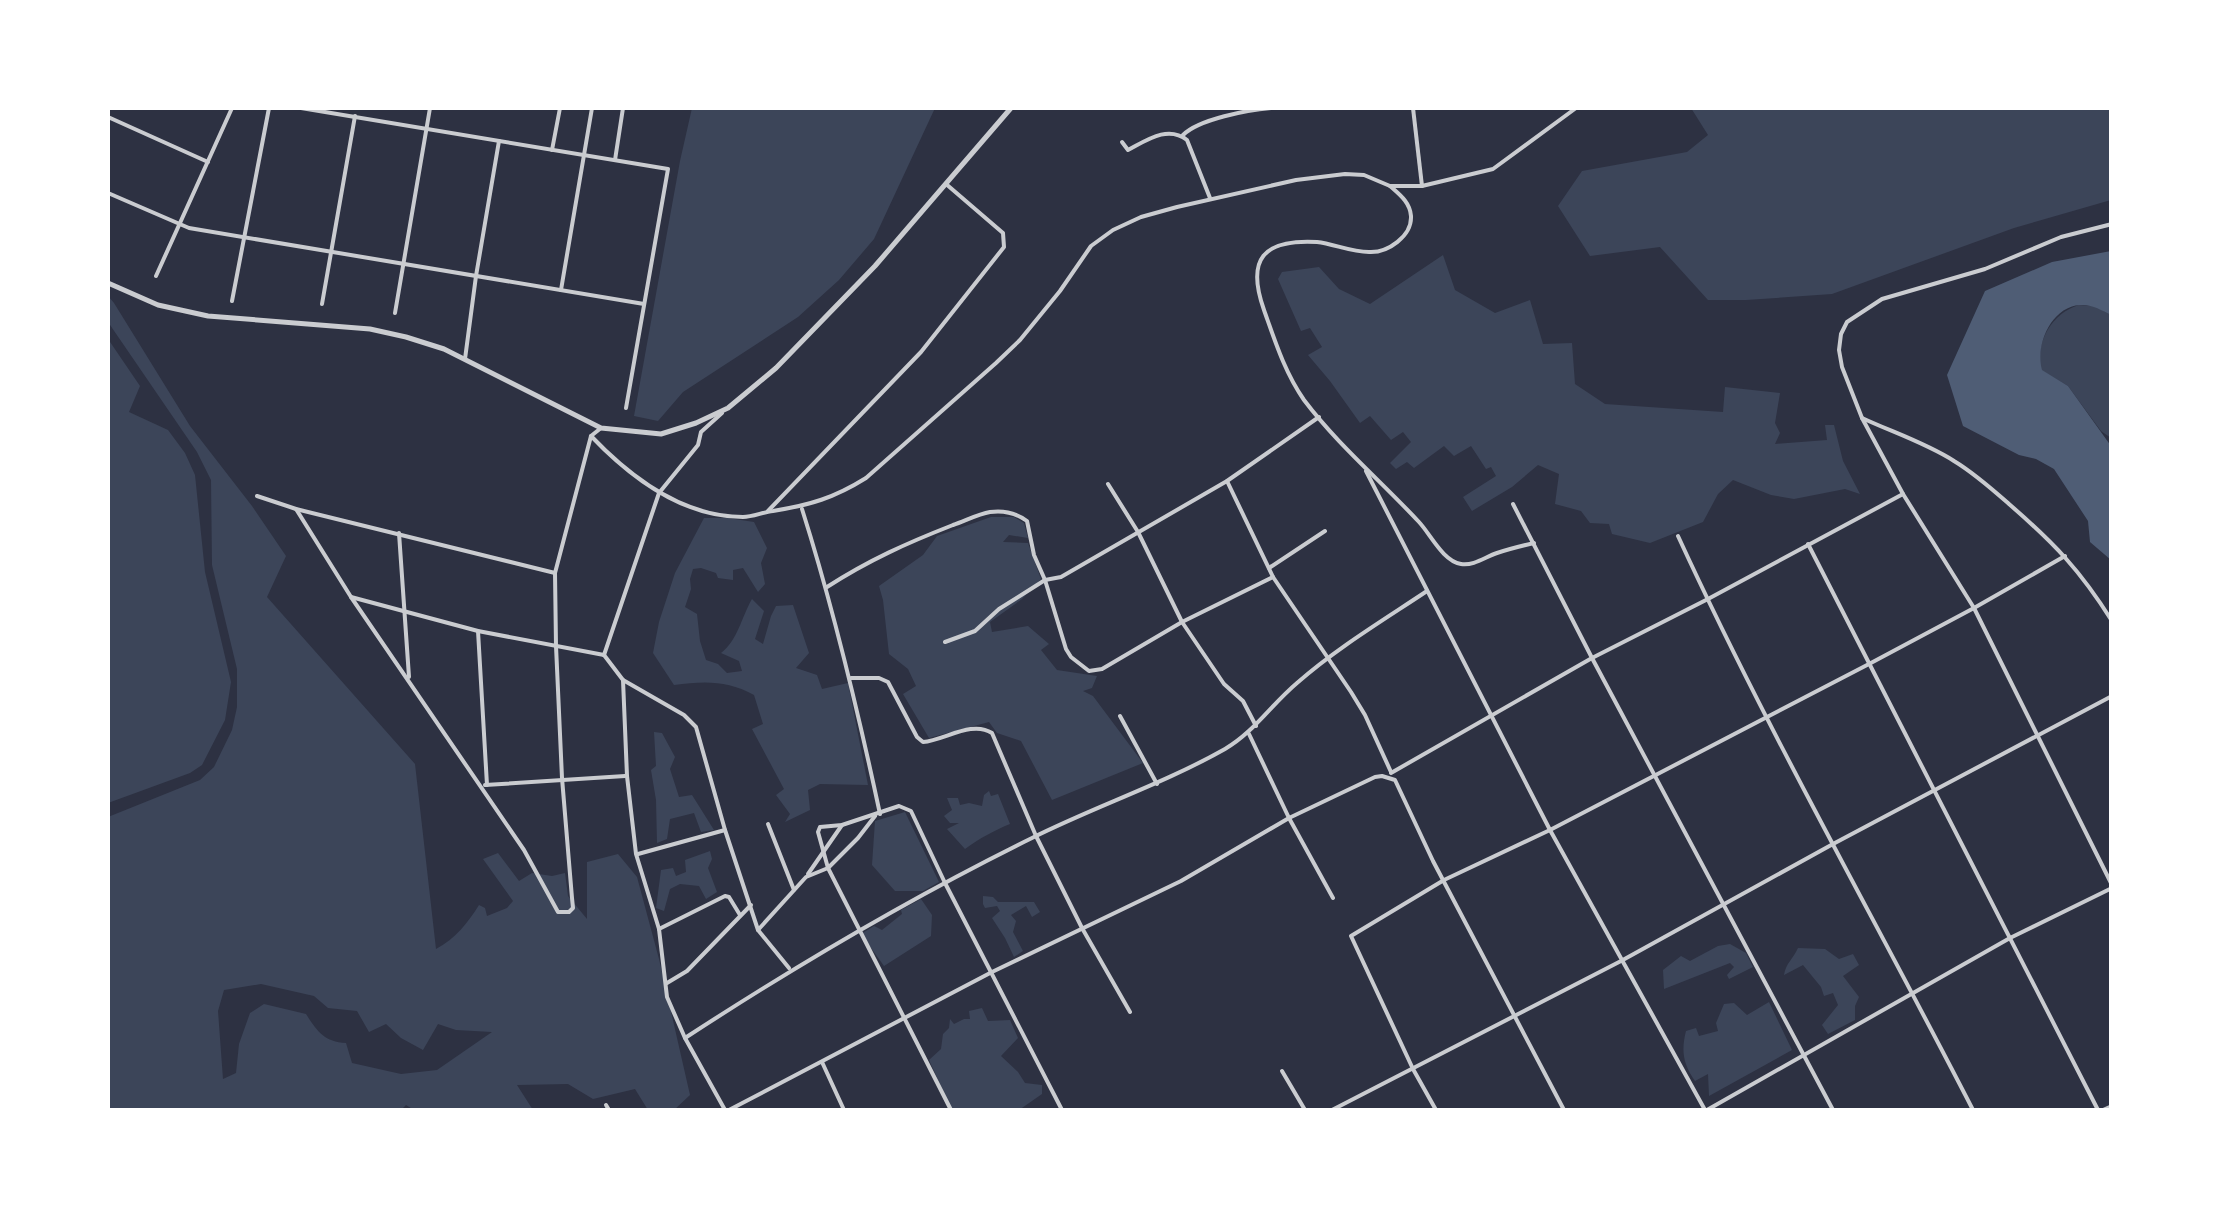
<svg xmlns="http://www.w3.org/2000/svg" width="2219" height="1218" viewBox="0 0 2219 1218" font-family="Arial,sans-serif">
<style>
.green{fill:#3c4559;fill-rule:evenodd}
.water{fill:#4f5d75}
.lines{fill:none;stroke-linecap:round;stroke-linejoin:round}
.minor{stroke:#caccd0;stroke-width:4}
.tertiary{stroke:#caccd0;stroke-width:5}
</style>
<rect width="100%" height="100%" fill="#2d3142"/>
<g class="green">
<path d="M692 108H935L874 239 839 280 798 317 683 392 658 421 634 416 680 161Z"/>
<path d="M1691 108H2111V200L2014 228 1832 294 1746 300H1708L1660 247 1590 256 1558 206 1582 171 1687 152 1708 135Z"/>
<path d="M1443 255 1455 290 1495 313 1530 300 1543 344 1572 343 1575 384 1605 404 1723 412 1725 387 1780 393 1775 423 1780 433 1775 444 1827 440 1825 425H1834L1843 461 1860 494 1845 489 1794 499 1771 495 1733 480 1718 494 1703 522 1650 543 1612 534 1609 524 1590 523 1581 511 1555 504 1559 474 1538 465 1512 487 1472 511 1463 497 1496 476 1491 467 1486 469 1471 446 1454 456 1444 446 1414 468 1407 462 1396 469 1390 463 1411 442 1403 432 1391 440 1370 416 1360 423 1330 381 1308 355 1322 347 1310 328 1301 331 1278 279 1282 272 1319 267 1339 289 1370 304Z"/>
<path d="M108 296 114 303 190 426 252 506 286 556 267 597 415 764 436 949C456 938 467 924 479 905L485 908 487 916 507 908 513 901 483 859 498 853 519 881 532 873 552 876 565 873 568 896 587 919V862L618 854 637 877 659 959 690 1095 674 1110H648L635 1089 593 1099 568 1084 517 1085 533 1110H414L406 1105 401 1110H108V817L200 780 214 767 232 730 237 707V669L212 565 211 480 197 452 108 322ZM261 984 314 996 328 1008 357 1011 369 1032 386 1024 401 1038 423 1050 438 1024 456 1030 492 1032 437 1070 401 1074 352 1063 346 1043C324 1042 317 1031 306 1014L264 1004 250 1013 239 1044 236 1073 223 1079 218 1011 224 990Z"/>
<path d="M2079 305 2094 306 2111 315V438L2101 431 2068 386 2041 370C2035 342 2052 313 2079 305Z"/>
<path d="M108 339 140 386 129 412 168 430 185 453 195 475 205 572 231 682 225 720 202 765 190 773 108 803Z"/>
<path d="M991 517H1014L1024 523 1028 538 1009 535 1003 542 1028 543 1041 579 1022 599 990 622 992 632 1028 626 1049 644 1041 650 1057 670 1097 676 1092 688 1083 691 1093 696 1143 763 1052 800 1021 741 997 733 989 722 929 738 903 694 916 686 908 669 889 654 883 600 879 586 923 555 937 536Z"/>
<path d="M704 518H728L754 522 767 548 761 563 765 584 758 592 743 568 733 570V580L718 578 716 573 701 568 693 569 690 579 691 589 685 607 697 614 700 641 706 660 718 664 727 673 742 671 739 661 721 653C738 640 741 618 752 599L764 611 755 639 763 644 771 616 776 606 793 605 809 653 796 668 817 675 822 689 848 683 868 785 820 784 808 790 810 810 785 822 790 814 776 795 784 789 752 729 763 724 754 695C727 680 704 681 674 685L653 653 659 622 675 573Z"/>
<path d="M654 732 662 733 675 757 670 769 679 797 692 795 714 830 701 832 694 813 670 819 667 839 657 843 656 800 651 770 656 766Z"/>
<path d="M989 791 991 796 998 794 1010 824C995 830 980 838 965 849L947 829 959 823H950L944 816 952 810 947 798H958L960 805 969 803 982 806 984 795Z"/>
<path d="M905 812 939 882 923 891H895L872 865 875 821Z"/>
<path d="M710 851 712 859 708 868 717 892 706 899 699 886 680 884 670 889 664 911 656 908 661 870 673 868 676 876 686 872 685 860Z"/>
<path d="M983 896 993 897 998 902H1034L1040 912 1032 917 1026 906 1011 915 1016 921 1013 932 1023 951 1014 957 1005 938 992 918 1000 911 997 906 985 908 983 904Z"/>
<path d="M921 899 932 915 931 936 884 966 861 934 874 926 882 930 902 914 901 910Z"/>
<path d="M1730 944 1746 953 1753 967 1729 979 1727 975 1734 967 1730 963 1664 989 1663 970 1681 956 1690 961 1718 946Z"/>
<path d="M1798 948 1825 949 1839 959 1853 954 1859 965 1843 976 1859 997 1855 1006V1020L1828 1034 1822 1025 1838 1005 1833 993 1824 996 1821 987 1803 965 1784 975C1786 963 1793 959 1798 948Z"/>
<path d="M1769 1002 1792 1050 1709 1096 1708 1074 1695 1081C1683 1064 1681 1051 1686 1031L1696 1028 1699 1036 1718 1031 1716 1023 1724 1004 1734 1003 1747 1015Z"/>
<path d="M982 1008 988 1021 1010 1020 1018 1038 1001 1056 1018 1072 1025 1083 1042 1085V1094L1019 1110H952L929 1060 941 1049 943 1034 949 1028 950 1019 954 1024 964 1019H970L969 1011Z"/>
</g>
<path class="water" d="M2111 251V315C2101 310 2092 304 2080 305 2051 307 2035 345 2042 370L2068 386 2111 446V560L2090 542 2088 521 2054 469 2036 459 2019 455 1963 426 1947 375 1985 291 2052 262Z"/>
<g class="lines">
<g class="minor">
<path d="M301 108 668 169 626 408"/>
<path d="M1413 108 1422 186"/>
<path d="M108 117 208 162"/>
<path d="M1183 135C1199 119 1248 110 1271 108"/>
<path d="M1122 142 1128 150C1147 140 1168 125 1187 140L1210 198"/>
<path d="M552 150 560 108"/>
<path d="M615 160 623 108"/>
<path d="M1390 186C1399 194 1410 202 1411 216 1412 236 1388 253 1369 252 1351 252 1334 244 1317 242 1263 239 1246 259 1264 310 1275 341 1285 373 1304 400 1338 445 1381 481 1419 522 1431 535 1443 561 1461 564 1474 566 1485 557 1497 553 1509 549 1521 546 1534 543"/>
<path d="M108 193 189 228 644 304"/>
<path d="M2112 224 2061 237 1985 269 1882 299 1847 322 1841 334 1839 350 1842 367 1862 418 1903 494 1974 608 2112 885"/>
<path d="M156 276 232 108"/>
<path d="M561 290 592 108"/>
<path d="M232 301 269 108"/>
<path d="M322 304 355 116"/>
<path d="M395 313 430 108"/>
<path d="M465 359 476 276 499 141"/>
<path d="M1862 418C1892 432 1926 443 1954 461 1974 473 1992 489 2009 504 2054 543 2080 570 2112 621"/>
<path d="M591 436C631 478 682 517 743 517 753 517 763 512 773 511 810 505 834 498 866 478L996 363 1020 340 1060 291 1091 246 1113 230 1141 217 1177 207 1296 180 1345 174 1364 175 1390 186H1422L1493 169 1576 108"/>
<path d="M1366 471 1550 830 1705 1110"/>
<path d="M1227 481 1273 577 1351 692 1365 715 1391 772"/>
<path d="M1108 484 1138 532 1182 622 1224 684 1243 701 1256 726"/>
<path d="M257 496 296 509 555 573"/>
<path d="M1513 504 1592 658 1833 1110"/>
<path d="M296 509 351 597 524 850 558 912H569L573 908 572 898 562 778 556 646 555 573 591 436 601 428"/>
<path d="M802 509C834 610 858 711 880 814"/>
<path d="M768 511 921 352 1004 247 1003 233 946 184"/>
<path d="M399 533 409 677"/>
<path d="M1678 536C1768 732 1875 919 1973 1110"/>
<path d="M1808 544 2098 1110"/>
<path d="M1269 568 1325 531"/>
<path d="M827 587C869 560 907 543 953 525 965 521 978 514 990 512 1004 510 1016 513 1027 521L1034 555 1045 580 1066 649 1071 657 1089 671 1102 669 1182 622 1273 577"/>
<path d="M351 597 478 631 604 655"/>
<path d="M478 631 487 785"/>
<path d="M945 642 975 631 999 609 1045 580 1061 577 1227 481 1319 417"/>
<path d="M604 655 623 680 684 715 696 727 725 830 758 930 789 968"/>
<path d="M604 655 659 493 698 445 701 432 722 413"/>
<path d="M851 678H879L888 682 917 737 923 742C945 740 972 720 992 733L1036 836 1082 928 1130 1012"/>
<path d="M623 680 627 776 636 854 659 929 667 997 685 1038 725 1110"/>
<path d="M1120 716 1157 784"/>
<path d="M1249 734 1289 818 1333 898"/>
<path d="M1391 773 1592 658 1708 599 1903 494"/>
<path d="M485 785 625 776"/>
<path d="M768 824 794 890"/>
<path d="M638 854 725 830"/>
<path d="M808 874 842 825"/>
<path d="M659 929 725 896 729 897 740 915"/>
<path d="M758 930 806 877 828 868 858 838 875 816"/>
<path d="M667 983 687 971 751 905"/>
<path d="M685 1038C797 965 912 897 1032 838 1096 806 1163 784 1225 749 1254 732 1271 705 1297 683 1337 648 1382 621 1427 591"/>
<path d="M822 1062 844 1110"/>
<path d="M1282 1071 1305 1110"/>
<path d="M606 1105 609 1110"/>
<path d="M729 1110 992 972 1181 881 1289 818 1375 777 1382 776 1395 780 1433 861 1564 1110"/>
<path d="M951 1110 828 868 818 832 820 827 842 825 899 806 911 811 945 883 1062 1110"/>
<path d="M1332 1110 1621 961 1833 844 2112 696"/>
<path d="M1436 1110 1413 1069 1351 936 1444 880 1550 830 1869 664 1974 608 2065 556"/>
<path d="M1707 1110 2010 938 2112 888"/>
<path d="M2103 1110 2112 1106"/>
</g>
<path class="tertiary" d="M108 283 158 305 208 316 370 329 406 337 444 349 601 428 661 434 696 423 728 408 776 368 875 266 1011 108"/>
</g>
<rect width="2219" height="1218" fill="none" stroke="#ffffff" stroke-width="220"/>
</svg>
